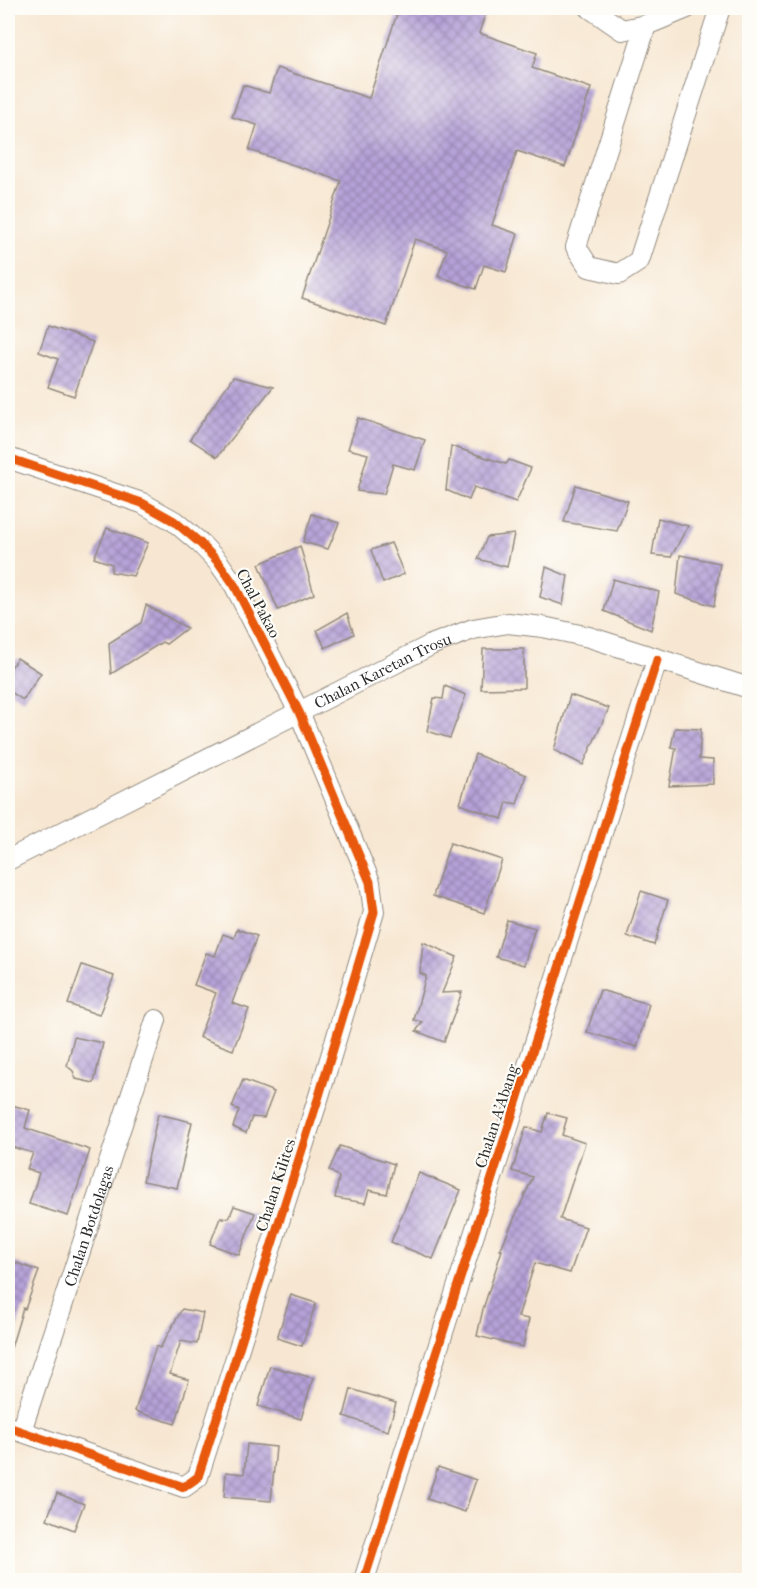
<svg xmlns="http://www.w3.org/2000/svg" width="757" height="1588" viewBox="0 0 757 1588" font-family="'IM FELL French Canon',serif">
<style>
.building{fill:url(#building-cross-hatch)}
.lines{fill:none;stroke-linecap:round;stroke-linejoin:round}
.minor-casing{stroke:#91897e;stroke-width:22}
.minor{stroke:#fff;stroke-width:20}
.cycleway-casing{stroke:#fdfcf7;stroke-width:13}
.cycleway{stroke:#e8590c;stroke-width:9}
.labels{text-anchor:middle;stroke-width:4.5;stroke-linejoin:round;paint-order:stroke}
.street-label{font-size:16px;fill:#2b2b2b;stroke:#fdfcf7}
</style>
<defs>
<pattern id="building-cross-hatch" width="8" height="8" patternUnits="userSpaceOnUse" patternTransform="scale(1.5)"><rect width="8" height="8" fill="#b6a2d8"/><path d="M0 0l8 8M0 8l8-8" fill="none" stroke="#9484af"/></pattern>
</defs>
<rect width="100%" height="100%" fill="#fdfcf7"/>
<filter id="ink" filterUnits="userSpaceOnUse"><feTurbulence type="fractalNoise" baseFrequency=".0167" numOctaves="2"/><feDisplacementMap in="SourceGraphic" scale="12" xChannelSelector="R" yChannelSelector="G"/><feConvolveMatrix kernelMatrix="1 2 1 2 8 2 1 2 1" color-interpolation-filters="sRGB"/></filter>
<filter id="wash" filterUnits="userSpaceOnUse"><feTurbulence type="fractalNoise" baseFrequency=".008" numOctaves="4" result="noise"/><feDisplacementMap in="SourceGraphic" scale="24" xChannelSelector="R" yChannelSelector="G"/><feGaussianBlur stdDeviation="1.35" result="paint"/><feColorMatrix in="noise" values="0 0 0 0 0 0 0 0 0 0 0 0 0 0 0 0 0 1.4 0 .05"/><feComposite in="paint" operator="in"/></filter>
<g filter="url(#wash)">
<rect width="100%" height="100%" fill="#f7e7d2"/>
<g id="blocks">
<g class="building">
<path d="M399 8H472L486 12 479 33 537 53 532 68 591 88 565 167 517 151 492 225 518 234 506 272 484 265 476 289 438 276 447 250 415 239 386 326 302 298 341 181 249 150 257 125 232 117 243 85 269 93 277 68 369 98Z"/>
<path d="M48 326 93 342 74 396 48 387 58 359 39 352Z"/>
<path d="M233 377 273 387 217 457 190 439Z"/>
<path d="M358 418 425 440 415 470 393 464 384 494 357 491 368 454 348 449Z"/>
<path d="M451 446 506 464 509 460 531 468 516 502 474 487 469 500 446 490Z"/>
<path d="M576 485 628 501 617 531 564 522Z"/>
<path d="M312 514 339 523 328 549 303 542Z"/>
<path d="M658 518 688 526 671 557 652 555Z"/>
<path d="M107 528 148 543 133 576 111 572 112 564 94 558Z"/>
<path d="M514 534 507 567 478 559 487 537Z"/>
<path d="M391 543 404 574 383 583 371 550Z"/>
<path d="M300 546 314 594 278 610 259 564Z"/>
<path d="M680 555 720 563 714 606 676 594Z"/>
<path d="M546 567 568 576 563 605 540 597Z"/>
<path d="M613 579 659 592 651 630 604 611Z"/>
<path d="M146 605 187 628 166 644 162 642 111 674 109 643 141 623Z"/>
<path d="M347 613 354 634 325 648 317 630Z"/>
<path d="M483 649H524V688L481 689Z"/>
<path d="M17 658 41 673 23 700 8 690V672Z"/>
<path d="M445 686 466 695 450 738 427 731 434 698 443 699Z"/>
<path d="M570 695 609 708 583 765 554 750Z"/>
<path d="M675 728 701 729 699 759 713 760V784L669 786 676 748 671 747Z"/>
<path d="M475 754 526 775 517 804 507 802 502 819 460 804Z"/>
<path d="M450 843 502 860 484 913 433 896Z"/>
<path d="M641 891 668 900 654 945 627 936Z"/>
<path d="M507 920 535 928 524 965 496 957Z"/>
<path d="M237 929 257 936 232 1003 249 1009 233 1050 199 1037 216 993 194 985 206 953 215 956 223 934 234 938Z"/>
<path d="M423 942 457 957 442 993 462 992 444 1042 416 1031 423 1022 414 1020 426 976 420 973Z"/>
<path d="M82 965 114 976 99 1015 68 1004Z"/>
<path d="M600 990 649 1004 637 1047 587 1032Z"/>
<path d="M74 1037 103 1043 94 1083 76 1079 73 1071 67 1066Z"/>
<path d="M243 1080 274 1092 264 1118 252 1117 246 1133 233 1127 239 1110 232 1107Z"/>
<path d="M8 1104 30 1110 25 1128 90 1150 68 1216 29 1204 39 1173 27 1169 33 1153 8 1146Z"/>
<path d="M548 1113 567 1118 562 1135 585 1143 560 1219 586 1227 570 1273 535 1263 518 1317 529 1319 523 1347 477 1336 483 1309 502 1250H500L533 1177 512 1171 526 1127 542 1132Z"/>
<path d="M158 1114 192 1122 177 1188 143 1181Z"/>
<path d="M340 1146 394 1164 387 1194 369 1190 365 1203 335 1198 339 1177 329 1170Z"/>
<path d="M419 1173 461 1190 433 1259 391 1242Z"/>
<path d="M234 1206 255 1213 239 1255 210 1244 220 1218H229Z"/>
<path d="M8 1260 39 1271 25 1309 23 1308 11 1348H8Z"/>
<path d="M291 1295 316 1303 302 1346 277 1338Z"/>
<path d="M182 1309 203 1313 197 1344 181 1341 170 1374 189 1380 175 1424 135 1411 156 1346 160 1348Z"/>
<path d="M270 1366 313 1378 301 1419 258 1406Z"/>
<path d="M351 1389 396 1403 388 1431 344 1416Z"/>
<path d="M247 1444 276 1447 271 1501 224 1497 226 1472 244 1474Z"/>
<path d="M438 1467 476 1480 465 1512 427 1499Z"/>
<path d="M57 1493 84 1504 74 1530 47 1519Z"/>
</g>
</g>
</g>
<g filter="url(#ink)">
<use href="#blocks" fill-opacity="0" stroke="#91897e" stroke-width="1.5"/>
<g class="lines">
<g class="minor-casing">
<g id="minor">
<path d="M590 8 622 30 646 25 687 8"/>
<path d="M646 25 576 247 589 267 619 274 639 261 720 8"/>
<path d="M8 458 142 503 174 521 200 543 219 563 235 586 299 712 370 882 374 912 319 1096 198 1477 184 1487 8 1427"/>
<path id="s1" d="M8 860 431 645 473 629 508 623 543 627 589 637 749 688"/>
<path id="s2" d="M21 1431 156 1020"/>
<path d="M364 1580 657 660"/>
</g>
</g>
<use href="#minor" class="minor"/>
<g class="cycleway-casing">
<g id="cycleway">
<path d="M8 458 142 503 174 521 200 543 219 563 235 586 299 712 370 882 374 912 319 1096 198 1477 184 1487 8 1427"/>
<path d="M364 1580 657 660"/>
</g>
</g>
<use href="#cycleway" class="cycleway"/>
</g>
</g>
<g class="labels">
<g class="street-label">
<text transform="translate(259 603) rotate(62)" y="6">Chal Pakao</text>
<text dy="6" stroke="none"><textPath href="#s1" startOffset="420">Chalan Karetan Trosu</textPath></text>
<text transform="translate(496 1116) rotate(-72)" y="6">Chalan A'Abang</text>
<text transform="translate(275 1185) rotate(-72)" y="6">Chalan Kilites</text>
<text dy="6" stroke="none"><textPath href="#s2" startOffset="216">Chalan Botdolagas</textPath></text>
</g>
</g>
<rect width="757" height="1588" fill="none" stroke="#fdfcf7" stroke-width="30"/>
</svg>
